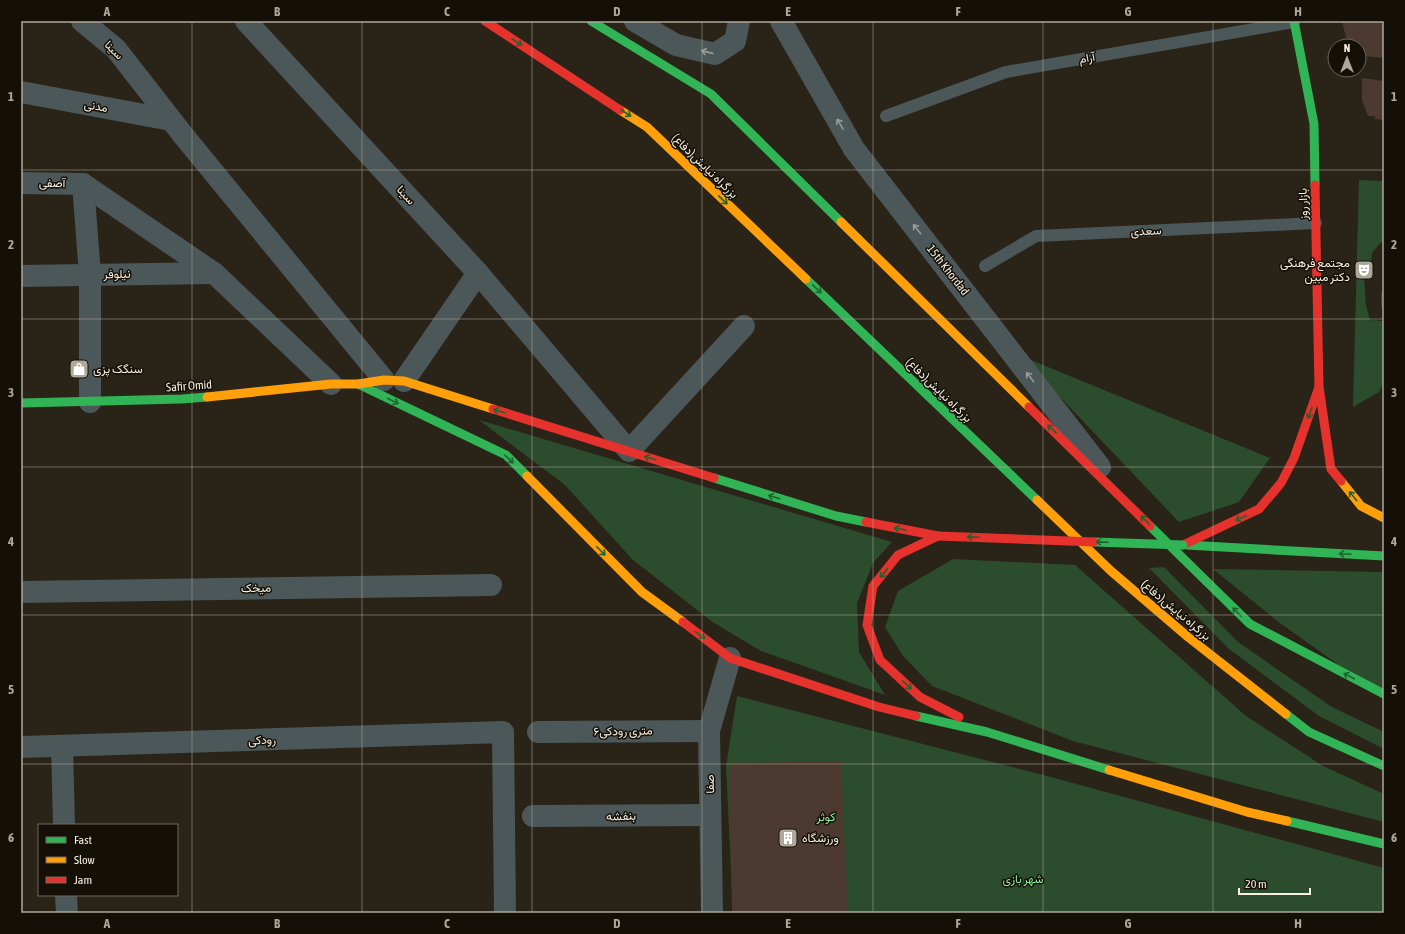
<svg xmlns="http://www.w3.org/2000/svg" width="1405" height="934" viewBox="0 0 1405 934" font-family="'Asap Condensed',Vazirmatn,sans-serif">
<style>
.green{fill:#2c4d2d}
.building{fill:#4c3a30}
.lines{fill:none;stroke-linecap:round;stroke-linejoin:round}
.lane{stroke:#4b5758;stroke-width:12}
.street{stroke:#4b5758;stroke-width:22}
.fast{stroke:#30b455;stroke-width:9}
.slow{stroke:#ff9f0a;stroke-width:9}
.jam{stroke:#e5322d;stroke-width:9}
.fast-bridge{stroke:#30b455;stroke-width:9}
.jam-bridge{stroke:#e5322d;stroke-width:9}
.oneway{stroke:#22622e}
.oneway2{stroke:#989b96}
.grid{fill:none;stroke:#aea89b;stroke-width:1;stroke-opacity:0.55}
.labels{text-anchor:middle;stroke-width:3;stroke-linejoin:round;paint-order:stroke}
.street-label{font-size:12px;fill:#f6efe2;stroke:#140f07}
.poi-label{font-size:12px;fill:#f6efe2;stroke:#140f07;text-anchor:start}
.park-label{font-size:12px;fill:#8eed98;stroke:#140f07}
.neatline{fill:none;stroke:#aea89b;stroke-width:1.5}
.grid-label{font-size:13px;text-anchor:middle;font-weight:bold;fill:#aea89b}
</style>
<rect width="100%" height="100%" fill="#292318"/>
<g class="green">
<path d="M1359 180 1384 181V242H1381L1372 253 1371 262 1364 278 1366 306 1370 320 1384 321V381L1379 392 1353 407Z"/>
<path d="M1021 356 1270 458 1239 502 1179 522Z"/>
<path d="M479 420 892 542 873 563 857 603 859 652 885 695 761 651 711 621 632 559 565 485Z"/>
<path d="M953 559 1075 565 1246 716 1323 766 1384 794V822L1073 741 932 686 903 656 885 627 898 591Z"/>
<path d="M1164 567 1238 642 1332 707 1384 732V749L1319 716 1229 649 1149 568Z"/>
<path d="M1213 569 1384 572V694L1371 688 1280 623Z"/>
<path d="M737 696 1051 777 1384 868V913H733L726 766Z"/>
</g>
<g class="building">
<path d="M1342 21H1384V58L1364 56V54H1359V46H1348Z"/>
<path d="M1362 78 1384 81V120L1375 119V116H1368L1362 100Z"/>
<path d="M1384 291V309L1381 306V293Z"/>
<path d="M1383 316H1384V328L1381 327Z"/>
<path d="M841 761 848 913H732L729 763Z"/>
</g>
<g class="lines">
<g class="lane">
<path d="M886 116 1006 72 1294 22"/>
<path d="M985 266 1036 236 1316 223"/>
</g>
<g class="street">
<path d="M82 21 116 49 183 135 384 380"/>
<path d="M246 21 478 273 404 381"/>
<path d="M635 21 676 45 715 54 735 41 739 21"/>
<path d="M781 21 854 149 1100 467"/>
<path d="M21 92 171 120"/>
<path d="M21 183 83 184"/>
<path d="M83 184 214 273 331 384"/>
<path d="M83 184 90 275V402"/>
<path d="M478 273 629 451 744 326"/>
<path d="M21 276 214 273"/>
<path d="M21 592 491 585"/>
<path d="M538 732 709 731"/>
<path d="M62 746 64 825"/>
<path d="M21 747 503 732 505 913"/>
<path d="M533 816 710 815"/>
<path d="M66 895 67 913"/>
<path d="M712 913 709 731 730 658"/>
</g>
<g class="fast">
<path d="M591 21 711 94 841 222"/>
<path d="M1294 21 1314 124 1315 185"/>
<path d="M806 279 1037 500"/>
<path d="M358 384 506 455 527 476"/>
<path d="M21 403 182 399 207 397"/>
<path d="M714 478 836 516 866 522"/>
<path d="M1150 526 1250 624 1384 694"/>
<path d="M1187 545 1384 556"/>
<path d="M1286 714 1309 732 1384 766"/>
<path d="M916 716 987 732 1109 770"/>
<path d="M1287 821 1384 844"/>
</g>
<g class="slow">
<path d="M620 110 647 127 806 279"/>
<path d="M841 222 1029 407"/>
<path d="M207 397 331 384H358L384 380 404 381 493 409"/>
<path d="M527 476 642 592 683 622"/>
<path d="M1341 481 1361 506 1384 518"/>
<path d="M1037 500 1111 571 1188 637 1286 714"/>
<path d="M1109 770 1247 812 1287 821"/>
</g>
<g class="jam">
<path d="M485 21 620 110"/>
<path d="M1315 185 1319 387"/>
<path d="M1029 407 1150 526"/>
<path d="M493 409 714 478"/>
<path d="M866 522 938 536"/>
<path d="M938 536 898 555 873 586 867 625 880 660 920 697 959 717"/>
<path d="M1183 545 1259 509 1281 483 1294 458 1319 387 1331 469 1341 481"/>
<path d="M683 622 730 658 879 707 916 716"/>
</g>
<path class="fast-bridge" d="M1094 542 1183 545"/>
<path class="jam-bridge" d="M938 536 1094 542"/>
</g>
<defs><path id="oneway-shaft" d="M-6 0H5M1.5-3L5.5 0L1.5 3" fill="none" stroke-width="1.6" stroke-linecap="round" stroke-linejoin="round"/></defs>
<g class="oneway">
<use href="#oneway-shaft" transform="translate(517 42) rotate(33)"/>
<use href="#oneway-shaft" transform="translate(626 113) rotate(33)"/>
<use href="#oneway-shaft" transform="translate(723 200) rotate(44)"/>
<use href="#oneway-shaft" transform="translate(817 289) rotate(44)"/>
<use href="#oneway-shaft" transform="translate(393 401) rotate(26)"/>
<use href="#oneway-shaft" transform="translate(499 411) rotate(-163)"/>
<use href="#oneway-shaft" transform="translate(1310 413) rotate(109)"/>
<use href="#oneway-shaft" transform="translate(1052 429) rotate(-136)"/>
<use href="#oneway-shaft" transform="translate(650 458) rotate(-163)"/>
<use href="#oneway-shaft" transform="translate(509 459) rotate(42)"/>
<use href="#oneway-shaft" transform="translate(1353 496) rotate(-129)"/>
<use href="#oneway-shaft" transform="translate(774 497) rotate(-163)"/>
<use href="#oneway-shaft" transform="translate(1241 518) rotate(155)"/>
<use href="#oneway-shaft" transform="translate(1145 520) rotate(-135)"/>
<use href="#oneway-shaft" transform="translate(900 529) rotate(-169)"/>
<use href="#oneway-shaft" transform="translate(973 537) rotate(-178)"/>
<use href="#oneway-shaft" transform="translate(1102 542) rotate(-178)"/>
<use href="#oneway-shaft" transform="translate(601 551) rotate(45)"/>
<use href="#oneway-shaft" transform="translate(1345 554) rotate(-177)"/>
<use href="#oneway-shaft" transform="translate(884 573) rotate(129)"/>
<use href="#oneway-shaft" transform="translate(1237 612) rotate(-135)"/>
<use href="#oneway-shaft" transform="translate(700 635) rotate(37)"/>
<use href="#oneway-shaft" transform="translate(1349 676) rotate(-152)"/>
<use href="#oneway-shaft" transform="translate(907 685) rotate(43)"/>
</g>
<g class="oneway2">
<use href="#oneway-shaft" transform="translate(707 52) rotate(-167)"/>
<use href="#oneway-shaft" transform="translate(840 124) rotate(-120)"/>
<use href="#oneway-shaft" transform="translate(917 229) rotate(-128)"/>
<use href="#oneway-shaft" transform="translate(1030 377) rotate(-128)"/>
</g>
<path class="grid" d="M192 21V913M362 21V913M532 21V913M702 21V913M873 21V913M1043 21V913M1213 21V913M21 170H1384M21 319H1384M21 467H1384M21 615H1384M21 764H1384"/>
<defs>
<g id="theatre-square" transform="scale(1)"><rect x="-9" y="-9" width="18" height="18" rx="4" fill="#aea89b" stroke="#140f07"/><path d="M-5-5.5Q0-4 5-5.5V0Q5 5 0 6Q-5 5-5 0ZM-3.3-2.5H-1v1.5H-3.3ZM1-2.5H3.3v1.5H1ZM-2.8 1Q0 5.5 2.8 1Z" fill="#fff"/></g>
<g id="shop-square" transform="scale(1)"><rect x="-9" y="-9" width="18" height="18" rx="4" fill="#aea89b" stroke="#140f07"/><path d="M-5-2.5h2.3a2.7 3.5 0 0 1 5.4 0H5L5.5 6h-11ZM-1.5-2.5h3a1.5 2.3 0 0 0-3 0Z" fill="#fff"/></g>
<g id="building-square" transform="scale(1)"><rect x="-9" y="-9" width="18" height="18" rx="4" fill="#aea89b" stroke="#140f07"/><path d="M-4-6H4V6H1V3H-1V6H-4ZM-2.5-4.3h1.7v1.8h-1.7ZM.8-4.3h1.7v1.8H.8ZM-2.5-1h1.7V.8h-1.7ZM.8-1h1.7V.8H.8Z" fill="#fff"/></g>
</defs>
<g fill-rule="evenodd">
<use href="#theatre-square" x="1364" y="270"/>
<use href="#shop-square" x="79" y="369"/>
<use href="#building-square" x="788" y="838"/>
</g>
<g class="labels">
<g class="street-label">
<text transform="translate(114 50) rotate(45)" y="4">سینا</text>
<text transform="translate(1087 58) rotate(-10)" y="4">آرام</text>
<text transform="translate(96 106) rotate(10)" y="4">مدنی</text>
<text transform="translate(705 166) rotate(44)" y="4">بزرگراه نیایش(دفاع)</text>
<text transform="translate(52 183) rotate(1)" y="4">آصفی</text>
<text transform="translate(406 195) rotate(47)" y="4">سینا</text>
<text transform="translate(1303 204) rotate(-91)" y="4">بازار روز</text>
<text transform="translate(1146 231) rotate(-3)" y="4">سعدی</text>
<text transform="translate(948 270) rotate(52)" y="4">15th Khordad</text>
<text transform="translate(117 274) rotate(-1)" y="4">نیلوفر</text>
<text transform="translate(189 386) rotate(-4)" y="4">Safir Omid</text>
<text transform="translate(939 390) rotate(44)" y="4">بزرگراه نیایش(دفاع)</text>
<text transform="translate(256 588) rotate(-1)" y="4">میخک</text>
<text transform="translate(1176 610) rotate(40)" y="4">بزرگراه نیایش(دفاع)</text>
<text transform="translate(623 731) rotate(-1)" y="4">۶متری رودکی</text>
<text transform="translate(262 740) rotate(-2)" y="4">رودکی</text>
<text transform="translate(710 784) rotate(-91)" y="4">صفا</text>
<text transform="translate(621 816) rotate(-1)" y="4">بنفشه</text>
</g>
<g class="poi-label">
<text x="1350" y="267" text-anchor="end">مجتمع فرهنگی<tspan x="1350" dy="14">دکتر مبین</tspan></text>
<text x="93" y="373">سنگک پزی</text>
<text x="802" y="842">ورزشگاه</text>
</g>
<g class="park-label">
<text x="826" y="821">کوثر</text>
<text x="1023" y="883">شهر بازی</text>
</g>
</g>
<rect width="1405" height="934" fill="none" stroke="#140f07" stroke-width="44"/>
<rect x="38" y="824" width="140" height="72" fill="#140f07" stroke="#6e695f"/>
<rect x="46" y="837" width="20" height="6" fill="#30b455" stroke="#6e695f"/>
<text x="74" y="844" font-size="12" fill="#f6efe2">Fast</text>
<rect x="46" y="857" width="20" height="6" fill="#ff9f0a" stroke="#6e695f"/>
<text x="74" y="864" font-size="12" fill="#f6efe2">Slow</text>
<rect x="46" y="877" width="20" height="6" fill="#e5322d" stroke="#6e695f"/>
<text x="74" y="884" font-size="12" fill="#f6efe2">Jam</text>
<g transform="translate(1347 58)"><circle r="19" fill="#140f07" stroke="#6e695f"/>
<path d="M0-3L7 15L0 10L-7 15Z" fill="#aea89b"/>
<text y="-6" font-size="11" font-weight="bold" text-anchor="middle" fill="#f6efe2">N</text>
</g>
<path d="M1239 888v6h71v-6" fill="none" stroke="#f6efe2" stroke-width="2"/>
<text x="1245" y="888" font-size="12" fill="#f6efe2" stroke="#140f07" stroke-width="3" paint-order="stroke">20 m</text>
<rect x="22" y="22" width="1361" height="890" class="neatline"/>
<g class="grid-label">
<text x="107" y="16">A</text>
<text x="277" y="16">B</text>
<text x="447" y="16">C</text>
<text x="617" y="16">D</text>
<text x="788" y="16">E</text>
<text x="958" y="16">F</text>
<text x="1128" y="16">G</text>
<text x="1298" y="16">H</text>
<text x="11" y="101">1</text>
<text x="1394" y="101">1</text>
<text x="11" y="249">2</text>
<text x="1394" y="249">2</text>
<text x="11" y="397">3</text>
<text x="1394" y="397">3</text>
<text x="11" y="546">4</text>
<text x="1394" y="546">4</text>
<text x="11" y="694">5</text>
<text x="1394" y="694">5</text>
<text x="11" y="842">6</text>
<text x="1394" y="842">6</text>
<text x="107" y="928">A</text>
<text x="277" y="928">B</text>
<text x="447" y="928">C</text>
<text x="617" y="928">D</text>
<text x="788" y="928">E</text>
<text x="958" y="928">F</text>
<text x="1128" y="928">G</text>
<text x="1298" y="928">H</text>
</g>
</svg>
